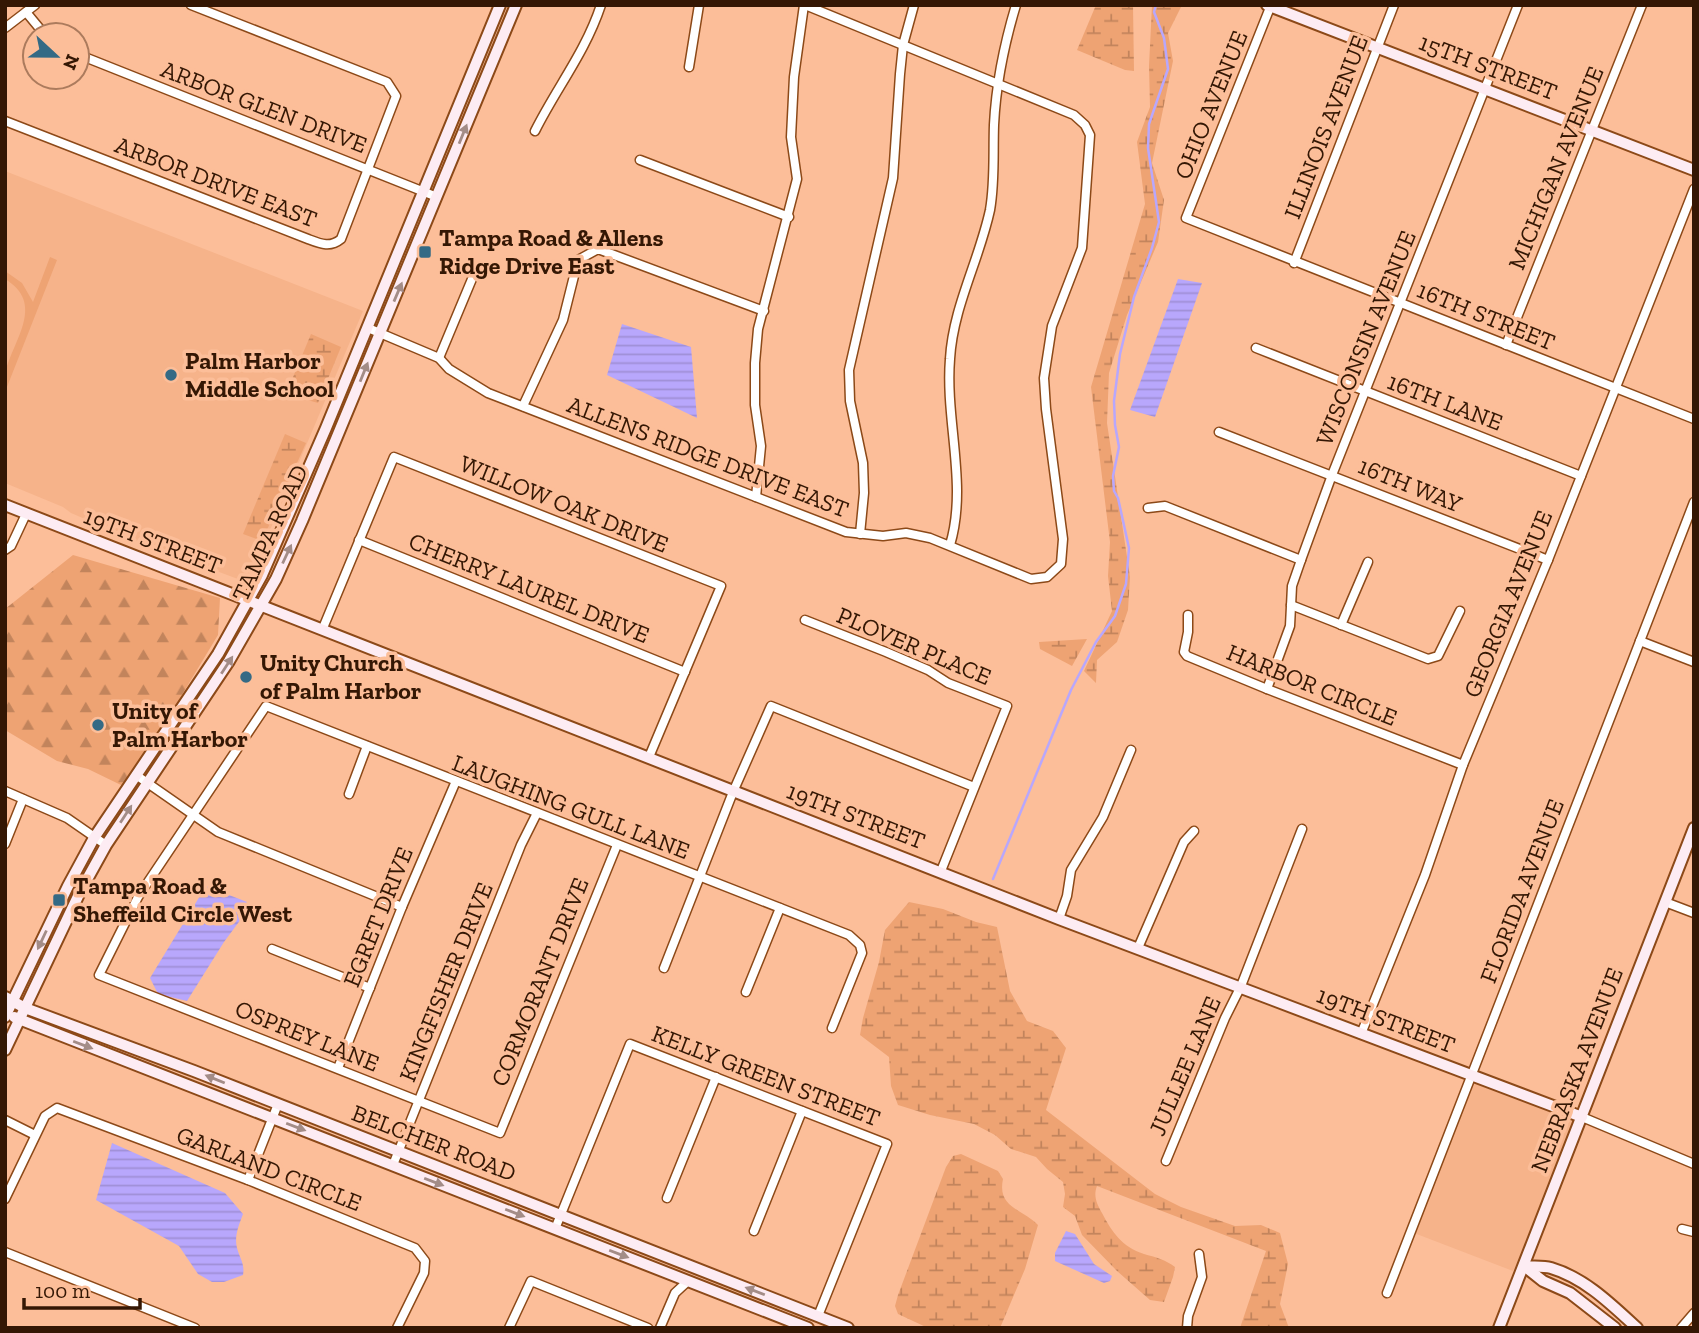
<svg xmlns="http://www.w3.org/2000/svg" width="1699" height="1333" viewBox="0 0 1699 1333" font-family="'Zilla Slab',serif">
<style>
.built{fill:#f6b38a}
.green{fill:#eea373}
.forest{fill:url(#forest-firs)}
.wetland{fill:url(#wetland-marsh)}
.water{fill:url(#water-rules)}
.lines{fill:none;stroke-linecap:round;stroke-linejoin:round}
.stream{stroke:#b8a7fc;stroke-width:2.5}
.street-casing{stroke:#8c4918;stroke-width:11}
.secondary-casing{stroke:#8c4918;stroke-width:14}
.street{stroke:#fff;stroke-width:8}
.secondary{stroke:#fdecf3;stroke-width:10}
.oneway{fill:#a38c87}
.poi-dot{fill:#346a85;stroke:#fcbe99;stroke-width:2.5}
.labels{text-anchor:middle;stroke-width:7;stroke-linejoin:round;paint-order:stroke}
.street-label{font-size:24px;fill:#341704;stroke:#fcbe99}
.poi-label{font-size:24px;font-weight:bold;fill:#341704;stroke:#fcbe99;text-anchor:start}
</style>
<defs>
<pattern id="forest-firs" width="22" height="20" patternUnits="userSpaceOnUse" patternTransform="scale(1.75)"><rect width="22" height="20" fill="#eea373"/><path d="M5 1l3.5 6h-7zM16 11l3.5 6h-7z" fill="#c2845c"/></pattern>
<pattern id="wetland-marsh" width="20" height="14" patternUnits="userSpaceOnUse" patternTransform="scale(1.75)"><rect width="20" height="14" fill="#eea373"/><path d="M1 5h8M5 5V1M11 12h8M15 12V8" fill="none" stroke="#c2845c"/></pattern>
<pattern id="water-rules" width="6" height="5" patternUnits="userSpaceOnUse" patternTransform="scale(1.75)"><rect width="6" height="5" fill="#b8a7fc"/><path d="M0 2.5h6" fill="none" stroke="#9f8fd6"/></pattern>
</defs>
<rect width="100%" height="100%" fill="#fcbe99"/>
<g class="built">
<path d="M5 171 363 311 275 519 249 575 243 581 127 537 71 513 63 507 5 483Z"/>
<path d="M1473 1083 1575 1121 1527 1244 1513 1271 1414 1233Z"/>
</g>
<path class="green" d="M50 257 57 260 5 392C5 385 4 377 6 370 15 338 45 303 5 279V271L22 283 33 302Z"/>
<path class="forest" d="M73 555 220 598 218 635 162 728 123 786 88 769 57 761 5 730V609Z"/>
<g class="wetland">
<path d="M1096 5H1133L1134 71 1125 70 1077 50Z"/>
<path d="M1152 5H1182L1168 33 1173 61 1152 163 1164 200 1158 242 1127 315 1109 373 1107 423 1130 577 1128 610 1117 642 1097 660 1096 683 1084 671 1112 611 1108 576 1110 542 1091 387 1145 204 1137 142 1150 107 1149 66Z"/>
<path d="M311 334 341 347 318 403 286 394Z"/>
<path d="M285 434 306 443 262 541 243 534Z"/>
<path d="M1087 639 1072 666 1040 649 1039 642Z"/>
<path d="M909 902 943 909 976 922 997 927 1010 991 1027 1021 1053 1031 1066 1048 1046 1110 1155 1194 1181 1207 1235 1226 1261 1225 1280 1233 1288 1264 1280 1304 1289 1328H1240L1266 1251 1097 1186C1093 1196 1097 1204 1102 1213 1112 1232 1122 1247 1144 1254 1155 1257 1166 1260 1175 1267L1173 1277 1164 1302 1150 1300 1117 1271 1082 1235 1075 1216 1063 1207 1065 1194 1063 1182 1047 1169 1036 1157 1011 1149 995 1135 974 1124 930 1115 898 1105 891 1086 889 1057 860 1035 863 1018 879 962 885 930Z"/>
<path d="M961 1154 998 1171 1003 1179C997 1208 1022 1208 1038 1225L1025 1269 1000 1328H928L898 1314 895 1306 898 1295 946 1167 953 1156Z"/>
</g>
<g class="water">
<path d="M1178 279 1202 283 1155 417 1130 410Z"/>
<path d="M622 324 691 347 697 418 607 375Z"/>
<path d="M206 886 247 902 244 915 224 942 187 1001 158 994 150 978Z"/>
<path d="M112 1143 225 1193 243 1214C239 1225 234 1236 237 1248 240 1259 245 1264 243 1275L224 1282H212L198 1274 179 1246 96 1200Z"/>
<path d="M1066 1231 1075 1234 1094 1264 1112 1276 1110 1281 1104 1283 1055 1261V1253Z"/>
</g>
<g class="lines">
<path class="stream" d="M993 879 1071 690 1096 642 1115 616 1126 584 1129 548 1118 498 1114 491 1113 476 1119 447 1115 425 1114 401 1120 354 1134 297 1152 248 1159 222 1148 148 1149 124 1168 69 1164 38 1154 12 1156 5"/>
<g class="street-casing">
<g id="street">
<path d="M1271 5 1186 218 1694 419"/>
<path d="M26 12 45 35"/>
<path d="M5 28 35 5"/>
<path d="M77 54 437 197"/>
<path d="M689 67 699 5"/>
<path d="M5 121 308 239C321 244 330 248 341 239L396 96 387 82 191 5"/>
<path d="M535 131C557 87 585 53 601 5"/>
<path d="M640 160 789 217"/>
<path d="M1294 263 1394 5"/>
<path d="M368 328 439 358 449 369 488 393 846 532 883 536 906 533 930 538 1031 579 1047 577 1061 564 1063 539 1046 409 1044 378 1052 326 1082 248 1090 135 1085 125 1074 115 805 5"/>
<path d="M1506 345 1642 5"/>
<path d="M1256 348 1581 476"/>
<path d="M439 358 472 279"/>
<path d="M523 406 563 320 578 260 598 249 764 311"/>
<path d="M1219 432 1548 560"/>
<path d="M756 497 761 446 755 405V363L758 329 797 179 791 137 794 77 804 5"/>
<path d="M1148 508 1165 506 1301 560"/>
<path d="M860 534 864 493 863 463 850 401 849 370 893 178 900 74 903 45 914 5"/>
<path d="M359 540 685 672"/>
<path d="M950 545C968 485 945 421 950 359 953 307 979 261 990 210 995 182 993 154 994 125 996 84 1004 45 1016 5"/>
<path d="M5 550 11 546 26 514"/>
<path d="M1291 605 1428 659 1438 656 1460 611"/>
<path d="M1188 615V632L1184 652 1187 656 1267 689 1463 765"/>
<path d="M805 620 886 652 928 670 948 683 1007 706 941 871"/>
<path d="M1341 625 1368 562"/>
<path d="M323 628 394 457 721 586 649 757"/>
<path d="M1640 641 1694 662"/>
<path d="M1267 689 1290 626 1292 586 1301 560 1332 475 1518 5"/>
<path d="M136 775 218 832 402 907"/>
<path d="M5 791 67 818 106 845"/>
<path d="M349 794 367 746"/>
<path d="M5 844 23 799"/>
<path d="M617 845 500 1133 99 975 138 897 266 706 849 935 860 945 862 953 832 1028"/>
<path d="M1665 902 1694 913"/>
<path d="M1059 919 1067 896 1071 870 1103 817 1131 750"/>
<path d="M1138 948 1184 842 1194 831"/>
<path d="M272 949 370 988"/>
<path d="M664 968 733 792 771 706 974 787"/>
<path d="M746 992 780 908"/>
<path d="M1361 1034 1425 875 1463 765 1548 560 1694 189"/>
<path d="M338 1068 402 907 456 781"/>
<path d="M1582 1117 1694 1164"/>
<path d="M5 1120 35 1135"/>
<path d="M1166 1161 1225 1018 1241 986 1302 829"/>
<path d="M393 1165 521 845 537 813"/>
<path d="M248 1180 278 1104"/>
<path d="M667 1198 716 1077"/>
<path d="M5 1199 45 1116 57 1108 248 1180 415 1248 425 1261 424 1273 397 1328"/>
<path d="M555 1229 630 1044 887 1144 818 1316"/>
<path d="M1682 1229 1694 1232"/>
<path d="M754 1231 802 1111"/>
<path d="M5 1252 195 1328"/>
<path d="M1387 1293 1694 502"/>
<path d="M509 1328 531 1281 648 1328"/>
<path d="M660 1328 675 1293 688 1281"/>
<path d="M1187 1328 1188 1316 1202 1277 1199 1254"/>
<path d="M1681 1328 1694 1313"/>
</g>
</g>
<g class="secondary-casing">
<g id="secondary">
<path d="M1267 5 1694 170"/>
<path d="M5 505 1059 919 1582 1117"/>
<path d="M5 997 25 1008 194 1071 848 1328"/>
<path d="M5 1017 68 886 94 838 218 654 262 575 326 428 500 5"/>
<path d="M14 1017 808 1328"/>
<path d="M5 1050 80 892 106 845 229 661 276 579 302 521 516 5"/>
<path d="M1524 1266C1532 1267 1543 1266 1551 1268 1585 1278 1612 1305 1637 1328"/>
<path d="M1524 1266 1543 1281 1570 1293 1615 1328"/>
<path d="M1499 1328 1694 828"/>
</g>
</g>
<use href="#street" class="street"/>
<use href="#secondary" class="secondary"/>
</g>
<defs><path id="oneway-solid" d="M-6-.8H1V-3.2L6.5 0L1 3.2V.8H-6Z" transform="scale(1.75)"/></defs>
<g class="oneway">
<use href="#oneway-solid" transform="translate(463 134) rotate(-68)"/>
<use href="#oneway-solid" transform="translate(398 292) rotate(-67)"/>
<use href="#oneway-solid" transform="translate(364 372) rotate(-68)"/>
<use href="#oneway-solid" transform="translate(287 554) rotate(-65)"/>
<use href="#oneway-solid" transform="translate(227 665) rotate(-57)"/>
<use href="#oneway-solid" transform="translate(126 814) rotate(-57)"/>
<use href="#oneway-solid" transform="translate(42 940) rotate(115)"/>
<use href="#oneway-solid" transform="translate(83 1045) rotate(21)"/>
<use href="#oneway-solid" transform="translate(215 1079) rotate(-158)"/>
<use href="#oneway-solid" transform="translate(296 1127) rotate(21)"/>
<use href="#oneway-solid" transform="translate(434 1182) rotate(21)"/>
<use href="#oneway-solid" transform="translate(515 1213) rotate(21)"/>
<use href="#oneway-solid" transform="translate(619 1254) rotate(21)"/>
<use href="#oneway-solid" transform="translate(755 1291) rotate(-159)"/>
</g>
<g class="poi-dot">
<rect x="418" y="245" width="14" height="14" rx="3.5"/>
<circle cx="171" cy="375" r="7"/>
<circle cx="246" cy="677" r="7"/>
<circle cx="98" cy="725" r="7"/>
<rect x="52" y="893" width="14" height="14" rx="3.5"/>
</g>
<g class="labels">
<g class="street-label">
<text transform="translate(1488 67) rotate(21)" y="8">15TH STREET</text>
<text transform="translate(1211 105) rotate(-68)" y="8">OHIO AVENUE</text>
<text transform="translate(264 107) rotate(21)" y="8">ARBOR GLEN DRIVE</text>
<text transform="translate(1326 127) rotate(-69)" y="8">ILLINOIS AVENUE</text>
<text transform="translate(1556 168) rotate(-68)" y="8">MICHIGAN AVENUE</text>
<text transform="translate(216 182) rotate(21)" y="8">ARBOR DRIVE EAST</text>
<text transform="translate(1486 316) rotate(22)" y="8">16TH STREET</text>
<text transform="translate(1366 338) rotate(-68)" y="8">WISCONSIN AVENUE</text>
<text transform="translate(1445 402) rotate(21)" y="8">16TH LANE</text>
<text transform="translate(708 457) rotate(21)" y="8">ALLENS RIDGE DRIVE EAST</text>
<text transform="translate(1410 485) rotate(22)" y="8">16TH WAY</text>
<text transform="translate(564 504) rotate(22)" y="8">WILLOW OAK DRIVE</text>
<text transform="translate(270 533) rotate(-65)" y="8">TAMPA ROAD</text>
<text transform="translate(153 541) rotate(21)" y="8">19TH STREET</text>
<text transform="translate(529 588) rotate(22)" y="8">CHERRY LAUREL DRIVE</text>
<text transform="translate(1508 604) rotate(-68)" y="8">GEORGIA AVENUE</text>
<text transform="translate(914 646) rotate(23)" y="8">PLOVER PLACE</text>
<text transform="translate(1312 685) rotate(22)" y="8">HARBOR CIRCLE</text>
<text transform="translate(571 807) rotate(21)" y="8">LAUGHING GULL LANE</text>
<text transform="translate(856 816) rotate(21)" y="8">19TH STREET</text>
<text transform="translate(1522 891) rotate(-69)" y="8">FLORIDA AVENUE</text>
<text transform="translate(378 917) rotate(-68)" y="8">EGRET DRIVE</text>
<text transform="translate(446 982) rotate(-68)" y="8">KINGFISHER DRIVE</text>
<text transform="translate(540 982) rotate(-68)" y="8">CORMORANT DRIVE</text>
<text transform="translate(1386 1020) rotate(21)" y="8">19TH STREET</text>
<text transform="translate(307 1036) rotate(22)" y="8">OSPREY LANE</text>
<text transform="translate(1185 1066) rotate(-67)" y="8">JULLEE LANE</text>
<text transform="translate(1577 1070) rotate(-69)" y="8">NEBRASKA AVENUE</text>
<text transform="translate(766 1076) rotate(21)" y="8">KELLY GREEN STREET</text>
<text transform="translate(434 1143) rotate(21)" y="8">BELCHER ROAD</text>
<text transform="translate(269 1169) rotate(21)" y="8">GARLAND CIRCLE</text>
</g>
<g class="poi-label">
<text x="439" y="246">Tampa Road &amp; Allens<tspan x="439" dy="28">Ridge Drive East</tspan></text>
<text x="185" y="369">Palm Harbor<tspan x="185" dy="28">Middle School</tspan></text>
<text x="260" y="671">Unity Church<tspan x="260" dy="28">of Palm Harbor</tspan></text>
<text x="112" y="719">Unity of<tspan x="112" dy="28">Palm Harbor</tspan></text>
<text x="73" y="894">Tampa Road &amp;<tspan x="73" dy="28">Sheffeild Circle West</tspan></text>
</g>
</g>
<rect width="1699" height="1333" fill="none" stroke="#341704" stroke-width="14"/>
<g transform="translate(56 56) rotate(112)"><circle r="33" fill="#fcbe99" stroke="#ac7b5d" stroke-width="2"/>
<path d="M0-5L12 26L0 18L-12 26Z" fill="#346a85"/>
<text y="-10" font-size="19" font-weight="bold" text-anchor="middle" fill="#341704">N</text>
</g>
<path d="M24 1298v10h116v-10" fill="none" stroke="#341704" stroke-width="3.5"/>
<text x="35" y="1298" font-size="21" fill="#341704" stroke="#fcbe99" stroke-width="5" paint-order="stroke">100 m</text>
</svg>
